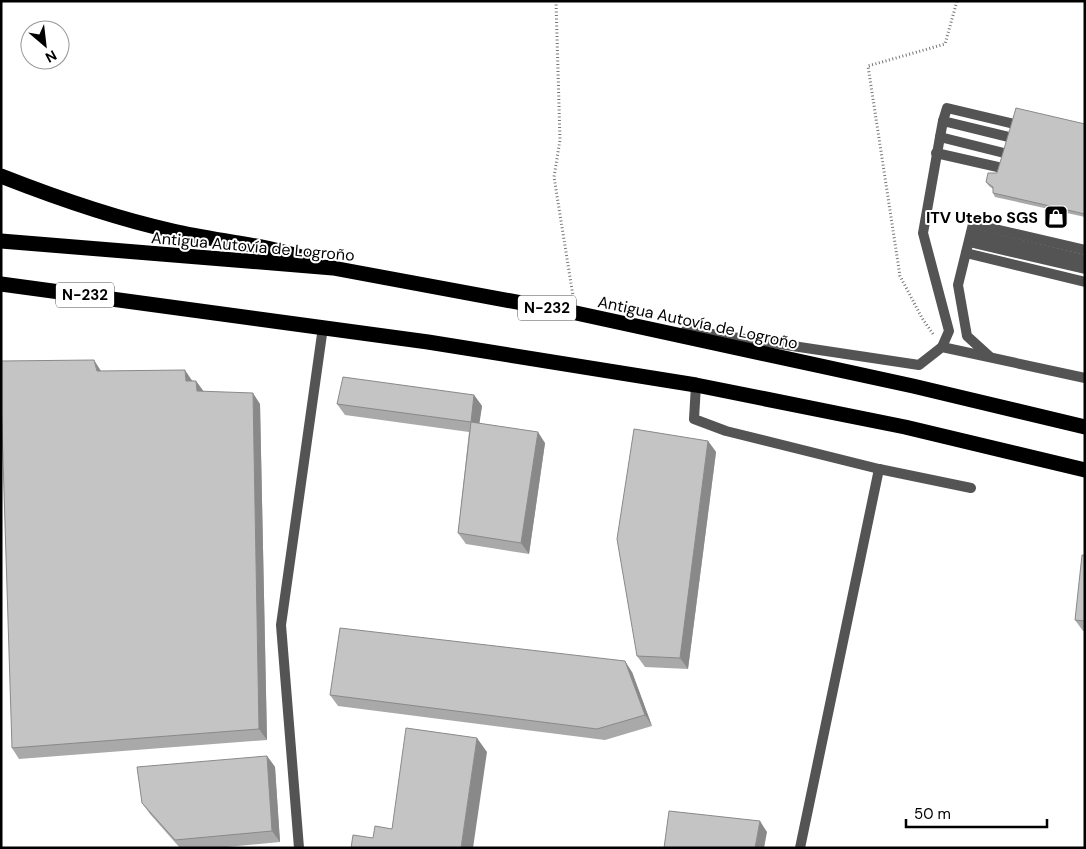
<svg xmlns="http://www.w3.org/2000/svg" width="1086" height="849" viewBox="0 0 1086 849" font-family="'DM Sans',sans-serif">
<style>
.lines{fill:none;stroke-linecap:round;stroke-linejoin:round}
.path{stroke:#767676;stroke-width:3;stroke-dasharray:1 2.5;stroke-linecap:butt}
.lane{stroke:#545454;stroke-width:10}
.street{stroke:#545454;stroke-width:10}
.highway{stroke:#000;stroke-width:15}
.wall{fill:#a9a9a9}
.shaded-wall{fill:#898989}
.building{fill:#c4c4c4;stroke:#898989}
.labels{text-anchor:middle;stroke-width:4;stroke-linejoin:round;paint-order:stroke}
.shield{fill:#fff;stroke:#4c4c4c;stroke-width:1}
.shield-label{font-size:15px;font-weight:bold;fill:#000}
.poi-label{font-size:16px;font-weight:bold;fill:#000;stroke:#fff;text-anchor:end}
.street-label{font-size:16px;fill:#000;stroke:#fff}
</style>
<rect width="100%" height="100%" fill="#fff"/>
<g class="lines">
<g class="path">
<path d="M556 1 560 140 554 177 573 296"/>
<path d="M933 334 922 318 900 276 868 66 945 44 957 1"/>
</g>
<g class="lane">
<path d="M943 121 947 108 1023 126"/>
<path d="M940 137 943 121 1021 140"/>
<path d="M936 153 1011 170"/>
<path d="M971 233 1085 260"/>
<path d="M969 242 1085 269"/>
<path d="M966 253 1085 282"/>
<path d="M686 330 919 365 942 347 1085 378"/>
<path d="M942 347 949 331 923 233 940 137 1016 156"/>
<path d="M989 356 967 336 958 285 973 224 1085 250"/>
</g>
<g class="street">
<path d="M696 385 694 419 726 431 879 469 971 488"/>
<path d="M299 848 281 625 323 327"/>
<path d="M800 848 879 469"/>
</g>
<g class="highway">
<path d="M1 176C57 198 114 218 173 231 220 242 269 244 315 262"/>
<path d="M1 241 333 268 576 313 913 386 1085 427"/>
<path d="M1 284 428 342 696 385 905 427 1085 470"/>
</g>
</g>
<g class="wall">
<path d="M1085 124V217L995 197 993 193V189L989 186 986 182 997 173Z"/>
<path d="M101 371 196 381 204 392 260 404 267 740 19 759 12 748Z"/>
<path d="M474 395 482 406 479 423 545 443 529 554 466 544 458 533 469 432 345 415 337 404Z"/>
<path d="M708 441 716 452 688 669 645 667 637 656Z"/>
<path d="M1085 555V631H1083L1075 620Z"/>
<path d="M632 672 652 726 605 740 338 706 330 695Z"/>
<path d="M267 756 275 767 280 842 216 848H180L150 814 142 803Z"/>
</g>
<g class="shaded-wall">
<path d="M94 360 101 371H97Z"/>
<path d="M185 370 193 382 186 381Z"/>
<path d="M196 381 204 392 197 391Z"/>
<path d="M253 393 260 404 267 740 259 729Z"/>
<path d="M474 395 482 406 478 433 471 422Z"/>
<path d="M538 432 545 443 529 554 521 543Z"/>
<path d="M708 441 716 452 688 669 680 658Z"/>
<path d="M625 661 632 672 652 726 645 715Z"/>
<path d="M477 738 487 752 473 848H461Z"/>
<path d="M267 756 275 767 280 842 272 831Z"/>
<path d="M760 821 767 832 764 848H755Z"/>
</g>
<g class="building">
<path d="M1016 108 1085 124V214L993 193V187L986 182 988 173H997Z"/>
<path d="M94 360 97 371 185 370 186 381H196L197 391 253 393 259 729 12 748 1 396V361Z"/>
<path d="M343 377 474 395 471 422 337 404Z"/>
<path d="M471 422 538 432 521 543 458 533Z"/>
<path d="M634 429 708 441 680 658 637 656 617 539Z"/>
<path d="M1082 555H1085V621L1075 620Z"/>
<path d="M340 628 625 661 645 715 597 729 330 695Z"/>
<path d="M406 728 477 738 461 848H351L353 835 373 838 375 826 392 829Z"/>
<path d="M267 756 272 831 175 840 142 803 137 767Z"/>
<path d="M669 811 760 821 755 848H664Z"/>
</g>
<defs>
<g id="shop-square" transform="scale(1.25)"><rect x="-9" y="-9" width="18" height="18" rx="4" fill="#000" stroke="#fff"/><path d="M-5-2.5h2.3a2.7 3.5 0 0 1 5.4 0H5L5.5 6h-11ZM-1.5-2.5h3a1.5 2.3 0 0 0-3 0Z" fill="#fff"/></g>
</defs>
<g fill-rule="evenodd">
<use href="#shop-square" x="1056" y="217"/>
</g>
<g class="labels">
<g class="shield">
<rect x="56" y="282.5" width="58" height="25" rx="4"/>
<rect x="518" y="295.5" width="58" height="25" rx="4"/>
</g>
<g class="shield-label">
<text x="85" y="300">N-232</text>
<text x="547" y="313">N-232</text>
</g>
<g class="poi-label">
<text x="1038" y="223">ITV Utebo SGS</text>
</g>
<g class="street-label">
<text transform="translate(253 246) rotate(5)" y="6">Antigua Autovía de Logroño</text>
<text transform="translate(698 322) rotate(12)" y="6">Antigua Autovía de Logroño</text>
</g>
</g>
<rect width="1086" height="849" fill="none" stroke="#000000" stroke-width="5"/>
<g transform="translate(45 45) rotate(152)"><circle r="24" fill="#ffffff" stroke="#999999"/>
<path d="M0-4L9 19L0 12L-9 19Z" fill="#000000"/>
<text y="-8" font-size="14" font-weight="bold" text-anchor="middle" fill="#000000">N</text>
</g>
<path d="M906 819v8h141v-8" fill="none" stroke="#000000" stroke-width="2.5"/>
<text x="914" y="819" font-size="15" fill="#000000" stroke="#ffffff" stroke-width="4" paint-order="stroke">50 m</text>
</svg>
